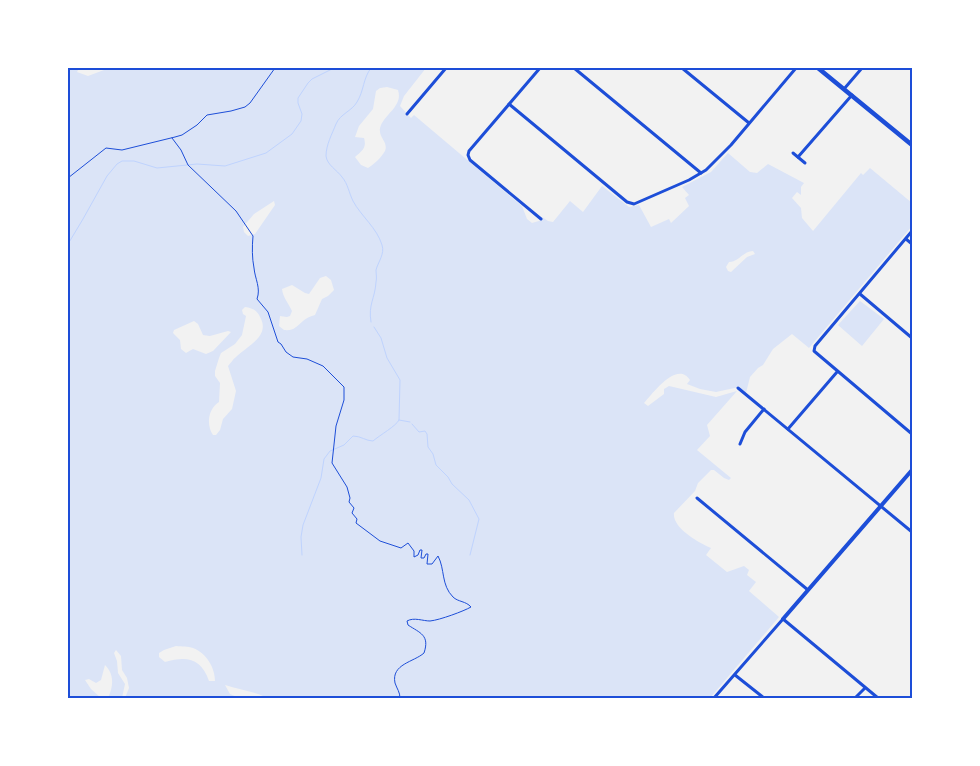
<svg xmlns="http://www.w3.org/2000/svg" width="980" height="766" viewBox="0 0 980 766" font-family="Rubik,sans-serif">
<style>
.green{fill:#dbe4f7;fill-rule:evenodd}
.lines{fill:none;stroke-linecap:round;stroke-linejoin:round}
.stream{stroke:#bfd3fe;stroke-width:1}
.path{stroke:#1d4ed8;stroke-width:1}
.minor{stroke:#1d4ed8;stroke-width:3}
.tertiary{stroke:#1d4ed8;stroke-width:4}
.secondary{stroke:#1d4ed8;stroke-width:4.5}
.neatline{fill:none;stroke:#1d4ed8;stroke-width:2}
</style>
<rect width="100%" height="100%" fill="#f2f2f2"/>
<g class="green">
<path d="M68 68H84L78 70 77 72 88 76 104 70 105 68H426L404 96 400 106 411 118 414 115 522 206 527 219 532 223 539 221 542 217 548 221 553 222 570 201 583 212 602 186 629 207 639 205 651 227 669 219 671 223 689 206 685 198 689 195 682 187 711 172 728 153 750 172 757 173 768 164 804 183 801 187V195L797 192 792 198 801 208 802 218 813 231 861 173 863 175 870 168 912 203V226L809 348 792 334 773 349 763 365 758 368 750 377 746 393 739 387 716 392 700 389 687 384 690 380C677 360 653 393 644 403L648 406 664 394V389L669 386 716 397 737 391 707 425 710 436 697 450 731 478 729 480 724 478 714 470H711L698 483 695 491 674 513C672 528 699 543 711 548L706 555 727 572 744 566 749 570 747 575 756 582 749 591 779 617 710 698H267C255 691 239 690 225 685L230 694 239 698H125L129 688 127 678 122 670 121 656 116 650 114 653 117 661 118 673 125 684 122 698H108C113 687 115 675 105 665L101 680 96 683 89 679 85 680 91 689 101 698H68ZM387 87 398 90C403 105 387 113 381 125 376 137 389 141 385 151 381 158 374 164 368 168L361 165 355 157C362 151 367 148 364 138L355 137 359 126 373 109 376 91 380 88ZM274 201 275 205 255 234 248 236 244 232 243 227 254 214ZM753 251 755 254 747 257 731 272 728 271 726 267 729 262C739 262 743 251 753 251ZM326 276 331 280 334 290 328 296 322 299 315 315C311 316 306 318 303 321 296 327 294 331 284 330L279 326 280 316 287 317 290 316 292 311C289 304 283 298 282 289L292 285 305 293 309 294 320 278ZM245 307C252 308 257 310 260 317 271 336 247 346 236 357 233 359 231 363 228 366L236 391 232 409 223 419 220 430 216 435H213C206 425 208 409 219 402L220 383 215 376V371L219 358 221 353 235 344 242 335 246 316 243 314 242 310ZM194 321 198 324 203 335 210 336 228 331 231 332 213 351 206 354 193 349 186 353 181 349 180 340 173 333 174 330ZM176 646C182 647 188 646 193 648 206 653 215 667 215 681H209C201 658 187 656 165 662L159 657V653L164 650Z"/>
<path d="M860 301 884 319 862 346 838 325Z"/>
</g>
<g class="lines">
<g class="stream">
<path d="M371 68C363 78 364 91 357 102 352 111 340 114 336 124 332 134 326 145 326 156 327 165 337 170 342 177 348 184 349 193 353 201 361 216 377 228 382 245 385 254 378 262 376 270 376 274 377 278 376 282 375 299 368 304 371 322"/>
<path d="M68 244 83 219 107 176 117 164 122 161H134L157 168 197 164 225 166 266 153 292 134 301 121 302 114 298 103V98L308 83 312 79 334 68"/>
<path d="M399 420 410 422"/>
<path d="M412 424 419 432 425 431 427 434 428 447 433 454 436 465 448 477 452 484 469 500 479 519 470 555"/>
<path d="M302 555 301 537 303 525 321 478 324 459 330 451 344 445 353 436C361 436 366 441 373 441 380 435 396 426 399 420L400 380 387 358 381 338 374 327"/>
</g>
<g class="path">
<path d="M172 138 181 150 188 165 236 211 253 236C252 247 252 258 254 268 255 279 261 288 257 299L268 312 278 342 281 344 286 352 293 357 307 359 323 366 344 387V400L336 426 332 463 347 487 350 498 349 502 354 508 352 513 357 519 356 523 380 541 401 548 408 543 414 551V557L418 555 420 550H422L421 558H424L426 554H428L427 564H432L438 556C445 569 441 585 453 597 458 602 466 601 471 607 464 611 440 620 430 621 423 621 414 617 407 621L408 625C420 633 430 635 424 653 414 662 391 664 395 683 397 689 400 692 400 698"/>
<path d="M68 178 106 148 122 150 175 137 182 135 197 125 207 115 231 111 245 107 250 103 275 68"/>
</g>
<g class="minor">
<path d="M540 68 469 151 468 155 470 160 541 219"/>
<path d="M574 68 701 173"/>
<path d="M682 68 749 123"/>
<path d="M844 89 862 68"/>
<path d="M509 104 627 202 634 204 689 180 706 170 731 145 796 68"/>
<path d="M407 114 446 68"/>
<path d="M793 153 805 163"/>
<path d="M798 157 852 95"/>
<path d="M912 231 815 346 814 351 912 434"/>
<path d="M906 239 912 244"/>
<path d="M860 294 912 338"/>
<path d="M738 388 912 532"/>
<path d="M788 429 837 372"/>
<path d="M740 444 745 432 764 409"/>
<path d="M697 498 808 590"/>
<path d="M735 675 764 698"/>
<path d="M714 698 783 619 878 698"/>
<path d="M855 698 865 688"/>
</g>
<path class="tertiary" d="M783 619 912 470"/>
<path class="secondary" d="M818 68 912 145"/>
</g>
<rect width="980" height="766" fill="none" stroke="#ffffff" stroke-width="138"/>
<rect x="69" y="69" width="842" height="628" class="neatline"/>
</svg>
